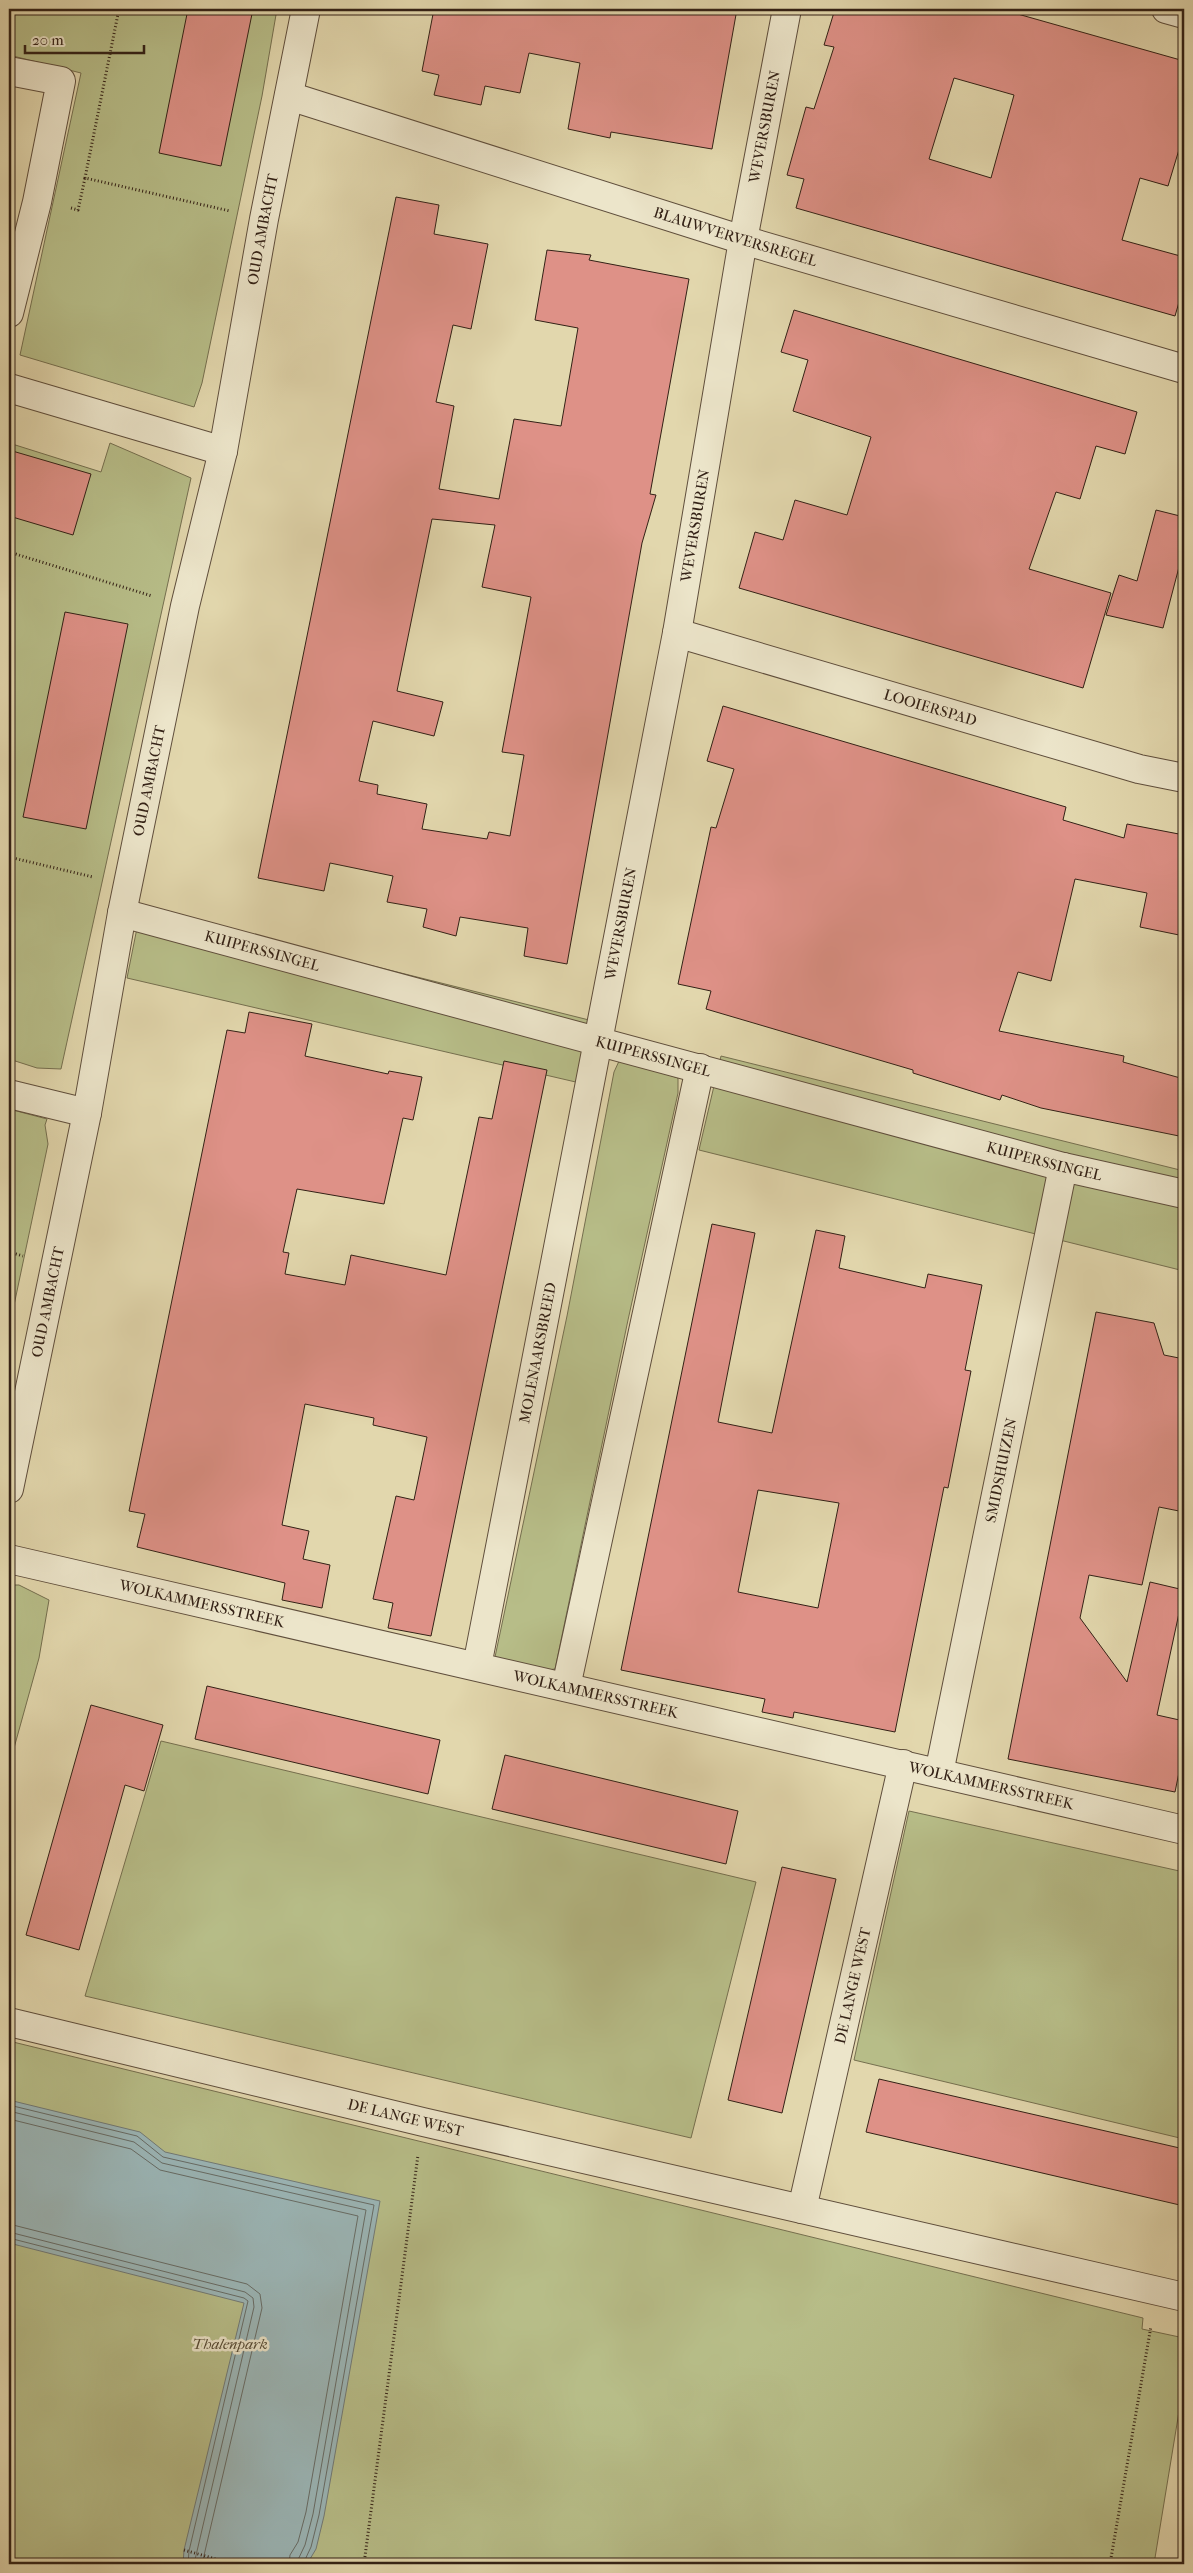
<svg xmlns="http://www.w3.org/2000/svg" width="1193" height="2573" viewBox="0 0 1193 2573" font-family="'IM FELL French Canon',serif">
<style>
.green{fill:#b7bd88;stroke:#756f4f}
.water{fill:#9bb6b7;stroke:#717a77}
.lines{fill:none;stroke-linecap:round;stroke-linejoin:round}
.shore{stroke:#676c66;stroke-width:1}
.building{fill:#de9187;stroke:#332116;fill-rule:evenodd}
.minor-casing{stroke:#5f4e3c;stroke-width:30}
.path{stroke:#332116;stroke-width:3;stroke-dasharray:1 2.5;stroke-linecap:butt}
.minor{stroke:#ece5ca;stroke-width:28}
.labels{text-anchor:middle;stroke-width:5;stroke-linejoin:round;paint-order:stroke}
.street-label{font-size:15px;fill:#332116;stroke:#ece5ca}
.park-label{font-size:15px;font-style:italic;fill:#544832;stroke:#ece5ca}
</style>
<rect width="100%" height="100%" fill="#e2d7ad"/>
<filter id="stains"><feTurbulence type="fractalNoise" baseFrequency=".004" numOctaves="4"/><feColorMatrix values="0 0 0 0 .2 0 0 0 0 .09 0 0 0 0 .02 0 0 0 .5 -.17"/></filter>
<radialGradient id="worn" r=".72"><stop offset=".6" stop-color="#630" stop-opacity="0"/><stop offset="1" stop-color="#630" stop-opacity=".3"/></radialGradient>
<g class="green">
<path d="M9 9H277L262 96 202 383 194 407 20 355 81 73 9 55Z"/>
<path d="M9 443 101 472 110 443 191 478 61 1069 37 1068 9 1059Z"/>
<path d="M141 908 597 1022 580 1083 127 978Z"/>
<path d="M721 1056 1184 1171V1271L699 1150Z"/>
<path d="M620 1059 678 1078V1093L628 1320 555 1669 540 1671 495 1657 567 1316 614 1072Z"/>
<path d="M9 1109 47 1119 45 1125 48 1144 9 1329Z"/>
<path d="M9 1585H19L49 1600 39 1658 9 1766Z"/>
<path d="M161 1741 756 1882 691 2138 85 1996Z"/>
<path d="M909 1811 1184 1872V2139L854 2060Z"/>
<path d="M9 2041 1143 2318 1142 2329 1184 2338V2381L1154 2564H9Z"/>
</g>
<path class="water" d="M9 2100 140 2132 165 2152 380 2201 324 2516 316 2549 307 2564H183L184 2550 244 2303 9 2243Z"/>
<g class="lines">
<g class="shore">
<path d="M9 2105 137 2136 163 2157 374 2205 319 2515 311 2547 303 2564"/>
<path d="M9 2111 134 2142 162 2163 366 2210 313 2514 305 2545 296 2564"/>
<path d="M9 2119 131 2149 160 2170 358 2216 306 2512 298 2542 290 2555 289 2564"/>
<path d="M9 2224 247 2284 260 2294 262 2308 202 2564"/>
<path d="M9 2232 245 2292 253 2298 254 2307 194 2564"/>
<path d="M9 2238 244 2298 248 2301 189 2551 188 2564"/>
</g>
</g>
<g class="building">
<path d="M188 9H253L221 166 159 153Z"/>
<path d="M434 9H737L712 149 611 132 610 138 568 129 580 63 529 53 520 93 485 86 481 105 434 95 439 75 422 71Z"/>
<path d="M835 9H1000L1184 61V133L1168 186 1140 178 1122 240 1184 257V285L1175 316 796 208 804 179 787 175 806 107 814 109 834 47 824 45ZM954 78 1014 95 991 178 929 159Z"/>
<path d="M396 197 439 205 434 234 488 244 471 329 453 325 436 402 454 406 439 489 499 499 514 419 561 426 578 328 535 320 547 250 591 255 589 260 689 279 650 494 656 495 642 543 567 964 524 956 528 928 460 917 456 936 423 927 427 909 387 902 393 876 330 863 324 891 258 878ZM432 519 495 525 482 587 531 597 502 752 524 755 510 836 489 832 487 839 422 829 427 804 377 794 378 785 359 781 373 721 434 736 443 702 397 691Z"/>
<path d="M794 310 1137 412 1125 454 1096 446 1080 499 1056 492 1029 569 1111 593 1083 688 739 588 755 532 783 540 795 500 847 515 871 437 793 411 808 360 781 352Z"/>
<path d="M9 450 91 474 73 535 9 516Z"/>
<path d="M1156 510 1184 517V548L1163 628 1106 615 1119 575 1137 581Z"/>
<path d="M65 612 128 624 86 829 23 817Z"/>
<path d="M723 706 1066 807 1063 820 1124 838 1127 824 1184 835V936L1140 927 1147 893 1075 879 1051 981 1018 972 999 1031 1124 1056 1123 1062 1184 1079V1137L1041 1108 1002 1095 1000 1100 913 1073V1070L706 1009 711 991 678 984 711 827 716 828 734 769 707 761Z"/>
<path d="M249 1012 312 1024 305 1056 388 1074 389 1071 422 1077 413 1120 403 1118 384 1204 297 1189 283 1252 289 1253 285 1274 345 1285 351 1255 446 1275 479 1117 492 1119 504 1061 547 1070 431 1636 388 1628 393 1603 373 1599 396 1496 414 1500 427 1437 373 1425 374 1418 305 1404 282 1525 309 1531 303 1559 330 1565 322 1608 282 1600 285 1583 137 1547 145 1514 129 1511 227 1030 245 1033Z"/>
<path d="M712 1224 755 1233 718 1422 772 1433 816 1230 845 1236 839 1268 925 1288 928 1274 982 1285 965 1370 971 1371 948 1488 944 1487 895 1732 794 1712 793 1718 762 1712 765 1699 621 1670ZM758 1490 839 1503 818 1608 738 1592Z"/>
<path d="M1096 1312 1154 1323 1164 1355 1184 1359V1512L1159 1507 1142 1585 1089 1575 1080 1618 1127 1682 1150 1582 1184 1590 1157 1715 1184 1721V1748L1175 1792 1008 1759Z"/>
<path d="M207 1686 440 1740 428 1794 195 1739Z"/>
<path d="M91 1705 163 1725 144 1791 125 1785 79 1950 26 1935Z"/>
<path d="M505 1755 738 1811 726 1864 492 1809Z"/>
<path d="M782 1867 836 1879 782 2113 728 2100Z"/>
<path d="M879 2079 1184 2149V2206L866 2132Z"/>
</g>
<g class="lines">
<g class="minor-casing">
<g id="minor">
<path d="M1166 9 1184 14"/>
<path d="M9 71 61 81 37 202 9 313"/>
<path id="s1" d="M289 96 743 240 1184 369"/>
<path d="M9 388 223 451"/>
<path id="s2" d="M677 633 1139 769 1184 778"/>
<path id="s3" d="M122 913 1063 1167 1184 1194"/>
<path d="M9 1094 87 1113"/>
<path id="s4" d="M9 1489 87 1113 122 913 185 606 223 451 264 219 306 9"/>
<path id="s5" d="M9 1559 1184 1830"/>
<path id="s6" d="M477 1666 677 633 743 240 787 9"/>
<path d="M566 1687 700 1068"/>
<path id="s7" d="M939 1773 1063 1167"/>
<path id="s8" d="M9 2022 423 2122 1184 2297"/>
<path id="s9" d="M802 2209 903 1764"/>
</g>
</g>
<g class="path">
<path d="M119 9 85 178 230 211"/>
<path d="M71 208 78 210 85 178"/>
<path d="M9 552 152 596"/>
<path d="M9 857 93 877"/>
<path d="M9 1252 23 1256"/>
<path d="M184 2550 233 2564"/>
<path d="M364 2564 418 2155"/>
<path d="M1110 2564 1151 2326"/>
</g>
<use href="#minor" class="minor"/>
</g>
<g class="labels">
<g class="street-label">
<text dy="5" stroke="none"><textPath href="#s6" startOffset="1566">WEVERSBUREN</textPath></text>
<text dy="5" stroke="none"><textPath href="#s4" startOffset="1285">OUD AMBACHT</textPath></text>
<text dy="5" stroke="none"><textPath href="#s1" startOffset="468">BLAUWVERVERSREGEL</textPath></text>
<text dy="5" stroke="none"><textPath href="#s6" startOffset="1161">WEVERSBUREN</textPath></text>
<text dy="5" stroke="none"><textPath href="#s2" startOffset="264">LOOIERSPAD</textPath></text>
<text dy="5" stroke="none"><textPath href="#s4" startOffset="722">OUD AMBACHT</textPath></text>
<text dy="5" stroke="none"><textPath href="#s6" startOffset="756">WEVERSBUREN</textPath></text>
<text dy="5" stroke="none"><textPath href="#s3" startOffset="145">KUIPERSSINGEL</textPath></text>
<text dy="5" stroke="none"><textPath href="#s3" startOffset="550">KUIPERSSINGEL</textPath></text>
<text dy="5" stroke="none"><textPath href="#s3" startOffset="955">KUIPERSSINGEL</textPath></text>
<text dy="5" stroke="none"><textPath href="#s4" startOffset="191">OUD AMBACHT</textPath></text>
<text dy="5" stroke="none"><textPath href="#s6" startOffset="319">MOLENAARSBREED</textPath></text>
<text dy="5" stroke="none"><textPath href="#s7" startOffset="309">SMIDSHUIZEN</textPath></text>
<text dy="5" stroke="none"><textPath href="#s5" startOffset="198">WOLKAMMERSSTREEK</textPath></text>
<text dy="5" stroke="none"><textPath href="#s5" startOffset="602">WOLKAMMERSSTREEK</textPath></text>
<text dy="5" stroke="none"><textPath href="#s5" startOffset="1008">WOLKAMMERSSTREEK</textPath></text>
<text dy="5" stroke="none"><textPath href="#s9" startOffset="229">DE LANGE WEST</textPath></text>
<text dy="5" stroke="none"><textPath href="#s8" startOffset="408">DE LANGE WEST</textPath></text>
</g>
<g class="park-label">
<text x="230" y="2349">Thalenpark</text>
</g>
</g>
<rect width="1193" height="2573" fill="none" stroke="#e2d7ad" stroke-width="30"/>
<rect x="10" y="10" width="1173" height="2553" fill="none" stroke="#332116" stroke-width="2.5"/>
<rect x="15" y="15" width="1163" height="2543" fill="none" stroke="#332116"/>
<path d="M25 45v8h119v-8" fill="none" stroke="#332116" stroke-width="2.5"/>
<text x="32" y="45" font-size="15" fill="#332116" stroke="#ece5ca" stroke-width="4" paint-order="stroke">20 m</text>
<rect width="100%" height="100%" filter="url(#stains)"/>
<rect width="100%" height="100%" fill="url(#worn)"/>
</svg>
